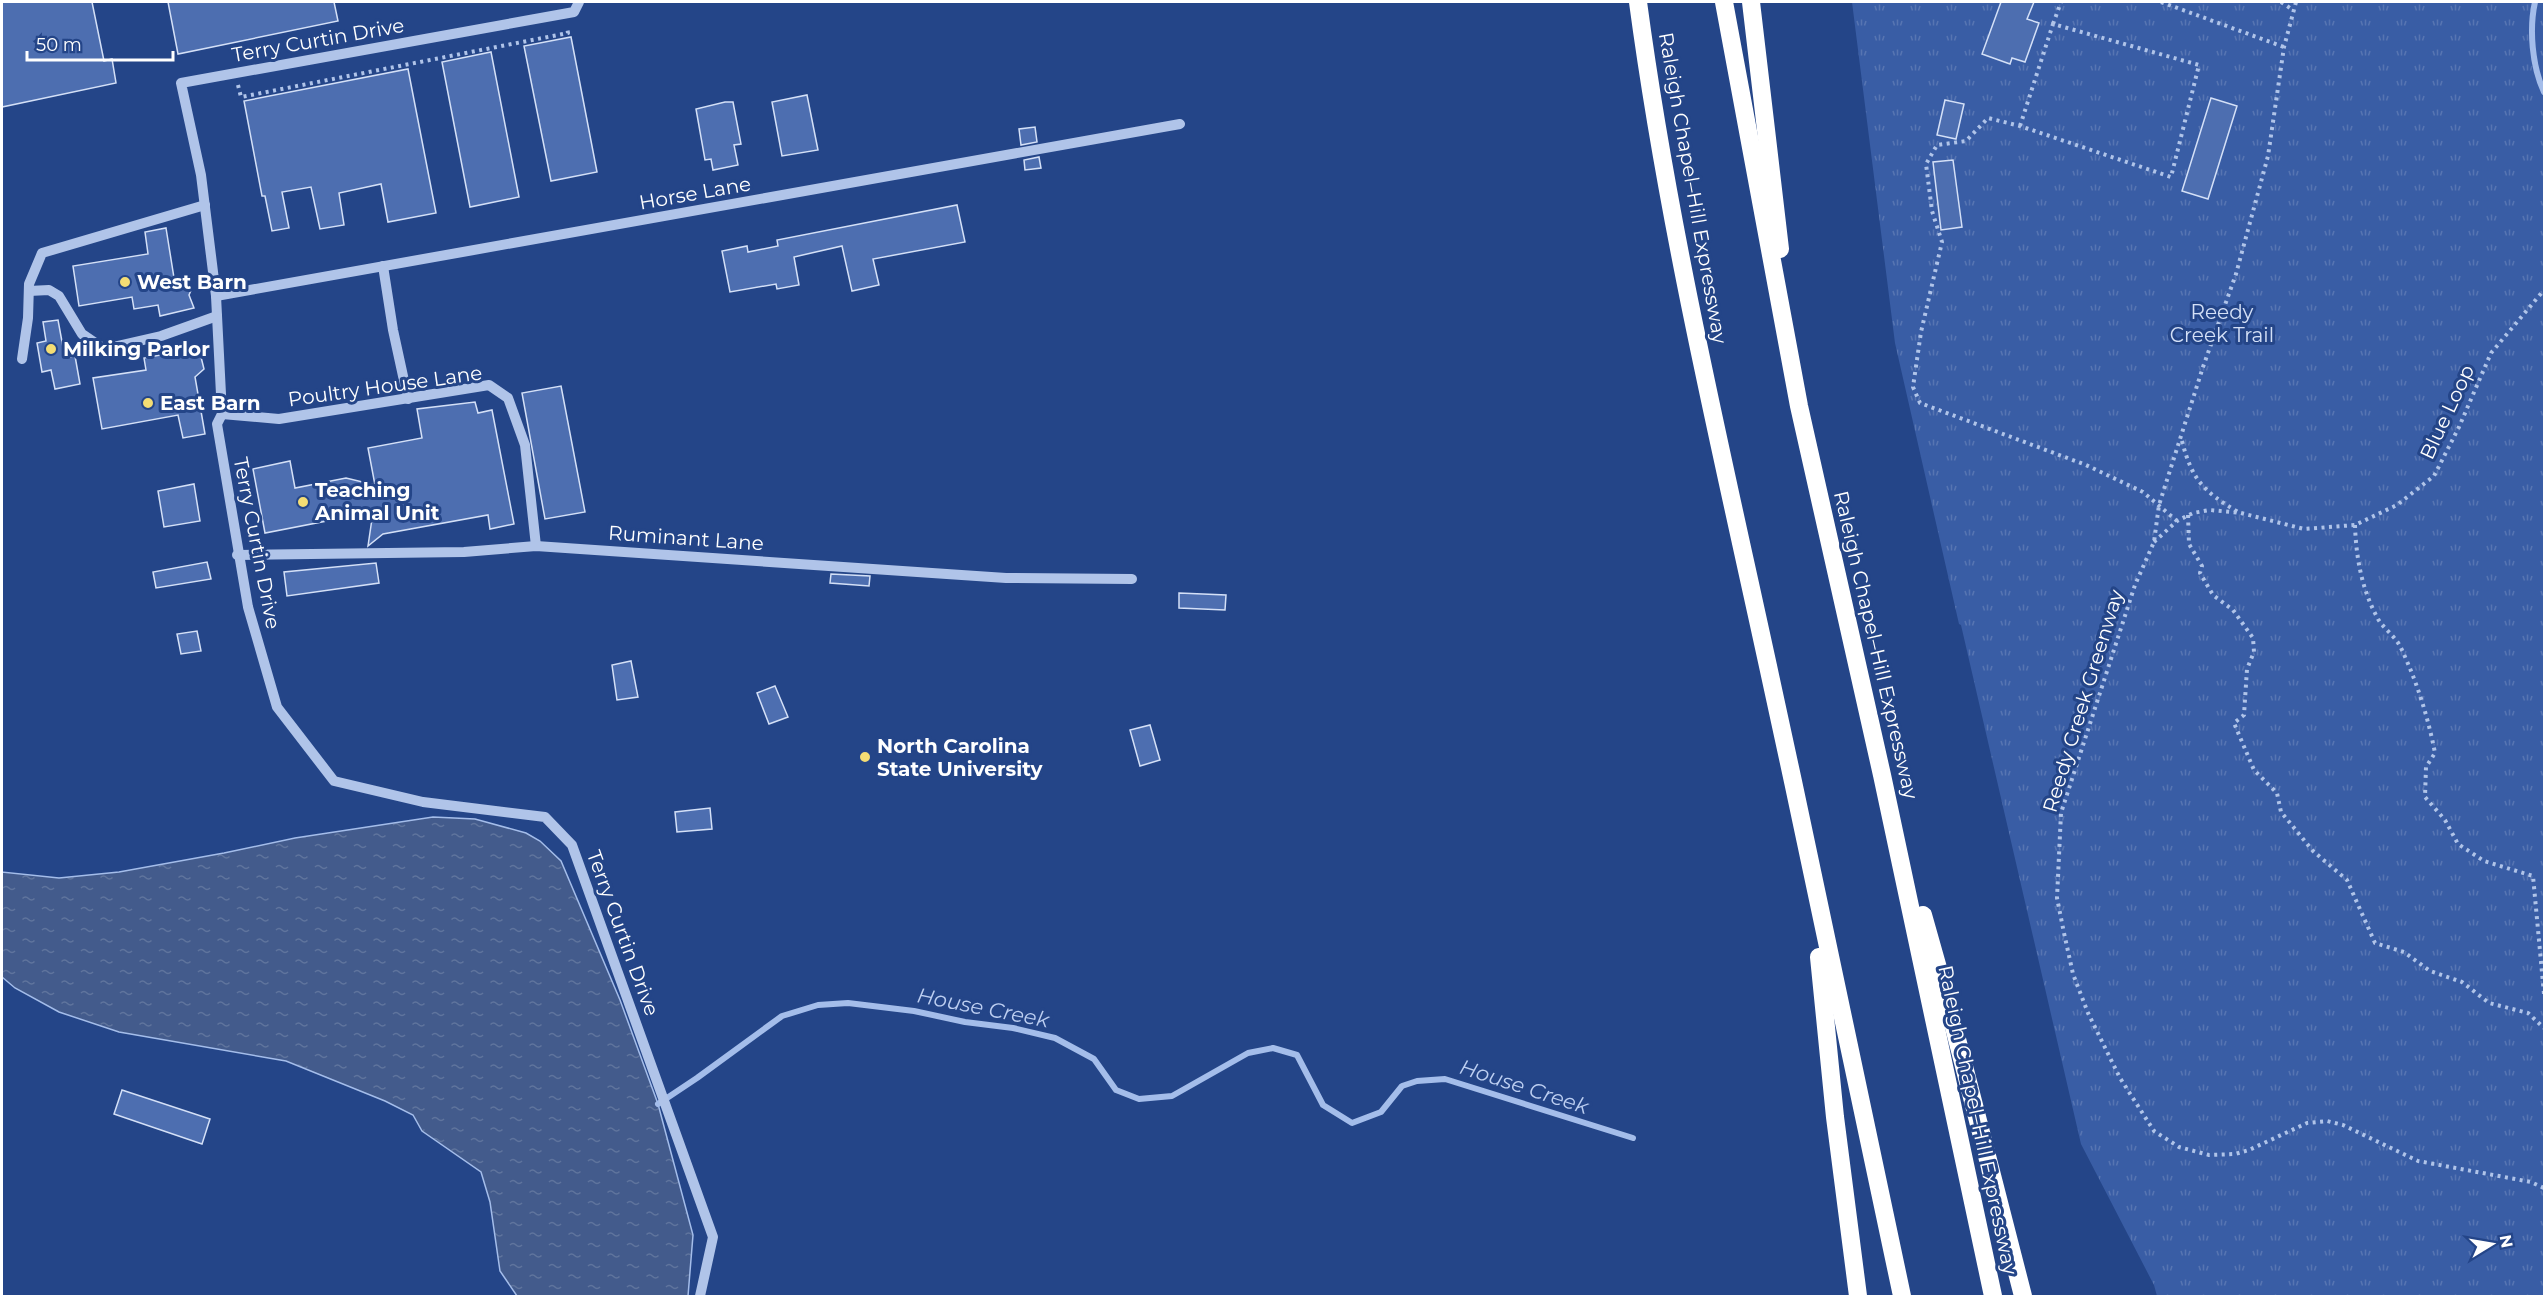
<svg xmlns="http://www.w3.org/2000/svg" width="2546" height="1298" viewBox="0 0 2546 1298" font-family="Montserrat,sans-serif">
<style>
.park{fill:url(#park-tufts)}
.water{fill:url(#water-ripples);stroke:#a4bdea;stroke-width:1.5}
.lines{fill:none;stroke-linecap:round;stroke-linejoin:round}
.stream{stroke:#a4bdea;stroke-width:6}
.building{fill:#4d6eb0;stroke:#d4e0f7;stroke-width:1.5}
.path{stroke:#b0c4e9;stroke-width:4;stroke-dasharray:3 4.5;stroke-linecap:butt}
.minor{stroke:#b0c4e9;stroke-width:10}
.highway{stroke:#fff;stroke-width:18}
.poi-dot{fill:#f4dd74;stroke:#244588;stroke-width:2}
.labels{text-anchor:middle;stroke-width:6;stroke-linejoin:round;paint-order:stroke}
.street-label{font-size:20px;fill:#fff;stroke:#244588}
.poi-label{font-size:20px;font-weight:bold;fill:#fff;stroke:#244588;text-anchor:start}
.park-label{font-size:20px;fill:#d4e0f7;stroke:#244588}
.water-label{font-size:21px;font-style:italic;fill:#bccef1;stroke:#244588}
</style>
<defs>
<pattern id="park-tufts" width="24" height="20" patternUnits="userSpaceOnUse" patternTransform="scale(1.5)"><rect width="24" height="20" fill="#395da5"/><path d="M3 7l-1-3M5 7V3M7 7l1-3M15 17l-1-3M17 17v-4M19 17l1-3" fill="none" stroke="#5775b2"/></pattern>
<pattern id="water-ripples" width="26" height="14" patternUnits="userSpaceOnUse" patternTransform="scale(1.5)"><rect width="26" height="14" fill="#435b8c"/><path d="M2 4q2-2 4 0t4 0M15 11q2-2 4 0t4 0" fill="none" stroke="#5f749d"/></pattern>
</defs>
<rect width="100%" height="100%" fill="#244588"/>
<path class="park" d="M1852 2H2544V1296H2157L2154 1285 2081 1144 1961 625 1959 624 1895 343Z"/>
<path class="water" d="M433 817 475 819 526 833 540 841 561 861 620 1000 658 1104 693 1235 688 1296H517L500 1271 490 1202 481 1172 422 1131 413 1115 385 1101 286 1061 119 1032 59 1012 15 988 2 977V872L59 878 119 872 224 853 295 838Z"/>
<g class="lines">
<g class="stream">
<path d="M2535 2C2529 29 2532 66 2544 92"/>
<path d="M658 1104 697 1078 782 1016 818 1005 848 1003 914 1011 965 1022 1013 1028 1055 1038 1094 1059 1116 1090 1139 1099 1172 1096 1248 1053 1273 1048 1297 1055 1323 1105 1352 1123 1381 1112 1402 1086 1417 1081 1445 1079 1633 1138"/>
</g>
</g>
<g class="building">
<path d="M2 2H92L104 61 112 59 116 83 2 107Z"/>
<path d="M168 2H334L338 21 178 54Z"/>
<path d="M2001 2H2034L2027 19 2039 23 2025 62 2012 58 2010 64 1982 54Z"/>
<path d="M571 37 597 172 551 181 524 46Z"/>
<path d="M491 52 519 197 470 207 442 62Z"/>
<path d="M408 69 436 213 388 222 381 184 339 193 344 225 320 229 311 187 282 192 289 228 272 231 265 196H262L244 101Z"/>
<path d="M807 95 818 150 782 156 772 102Z"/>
<path d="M2211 98 2237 106 2208 199 2182 191Z"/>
<path d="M1945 100 1964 104 1956 139 1937 135Z"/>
<path d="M725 102H733L741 144 734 145 738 165 713 170 711 159 705 160 696 109Z"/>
<path d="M1035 127 1037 142 1021 145 1019 129Z"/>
<path d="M1039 157 1041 168 1025 170 1024 160Z"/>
<path d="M1953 160 1962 227 1941 230 1933 162Z"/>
<path d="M957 205 965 242 873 259 879 285 852 291 842 246 794 257 799 285 777 289 776 284 730 292 722 251 747 246 748 252 778 246 777 240Z"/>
<path d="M166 228 175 284 192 288 189 295 194 308 160 316 158 305 134 309 132 297 79 306 73 266 148 254 145 232Z"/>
<path d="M58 320 65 358 75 356 80 384 55 389 51 370 42 372 37 343 46 341 43 322Z"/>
<path d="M204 347 201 357 204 369 195 377 205 434 183 438 178 415 102 429 93 378 146 370 144 358Z"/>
<path d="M561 386 585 512 545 519 522 393Z"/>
<path d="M475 402 478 413 492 410 514 524 490 529 488 515 383 534 368 546 373 512 265 533 253 469 290 461 295 488 346 478 375 485 368 448 422 438 417 409Z"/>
<path d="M194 484 200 521 164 527 158 491Z"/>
<path d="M207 562 211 579 156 588 153 572Z"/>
<path d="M376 563 379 583 287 596 284 572Z"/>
<path d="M831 574 870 576 869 586 830 583Z"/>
<path d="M1179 593 1226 595 1225 610 1179 608Z"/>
<path d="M197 631 201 651 181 654 177 634Z"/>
<path d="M631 661 638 697 617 700 612 665Z"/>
<path d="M775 686 788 717 769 724 757 693Z"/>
<path d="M1150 725 1160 760 1140 766 1130 730Z"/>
<path d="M710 808 712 829 677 832 675 812Z"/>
<path d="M122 1090 210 1119 202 1144 114 1114Z"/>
</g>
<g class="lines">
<g class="path">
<path d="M2161 2 2284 47"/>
<path d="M2281 2 2293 10"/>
<path d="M2296 2 2284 47 2268 156 2236 274 2203 367 2159 505 2154 542 2135 585 2061 813 2057 898 2064 933 2073 974 2088 1013 2120 1078 2154 1131 2179 1147 2209 1155 2235 1154 2249 1150 2307 1123 2327 1121 2343 1125 2418 1161 2531 1182 2544 1188"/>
<path d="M2053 24 2061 2"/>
<path d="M238 85 241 97 568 33 567 27"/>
<path d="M2020 126 2053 24 2199 65 2171 177 2020 126 1988 118 1966 141 1937 145 1926 164 1932 211 1942 242 1921 332 1913 387 1920 403 2086 465 2143 492 2177 521"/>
<path d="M2182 441C2192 480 2203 491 2238 512"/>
<path d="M2188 515 2189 544 2202 566 2200 573 2213 595 2233 610 2253 638 2254 652 2247 669 2244 715 2234 723 2254 770 2277 793 2281 812 2313 851 2347 880 2375 943 2404 952 2430 971 2462 982 2489 1003 2528 1013 2544 1028"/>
<path d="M2355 525C2356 558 2362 590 2378 619 2384 629 2396 637 2401 648 2417 682 2428 717 2435 753L2426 767 2425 797 2445 820 2458 844 2484 861 2533 876 2544 994"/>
<path d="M2154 542 2177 521 2193 513 2210 510 2241 513 2304 529 2355 525 2397 505 2434 476 2459 427 2491 353 2544 290"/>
</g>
<g class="minor">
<path d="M579 2 574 12 181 83 201 175 216 296 222 414 217 424 248 607 277 707 334 781 423 802 545 817 572 845 713 1237 700 1296"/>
<path d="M383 266 393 330 408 399"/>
<path d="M29 291 49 290 59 296 82 334 104 349 161 336 217 316"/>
<path d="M216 296 1180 124"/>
<path d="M22 359 28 318 29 284 42 253 205 205"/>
<path d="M222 414 279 419 489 385 508 398 525 445 536 546"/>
<path d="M237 555 464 552 536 546 1006 578 1132 579"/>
</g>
<g class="highway">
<path d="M1638 2C1668 226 1720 445 1768 666 1814 876 1857 1087 1902 1296"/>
<path d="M1724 2 1799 406 1882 775 1993 1296"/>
<path d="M1751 2 1780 249"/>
<path d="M1923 915 1947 1000 2023 1296"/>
<path d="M1819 957 1835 1117 1858 1296"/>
</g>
</g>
<g class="poi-dot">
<circle cx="125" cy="282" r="6"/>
<circle cx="51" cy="349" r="6"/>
<circle cx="148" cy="403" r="6"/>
<circle cx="303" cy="502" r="6"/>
<circle cx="865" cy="757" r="6"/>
</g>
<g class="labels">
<g class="street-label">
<text transform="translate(318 40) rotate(-10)" y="7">Terry Curtin Drive</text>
<text transform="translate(1693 188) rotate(80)" y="7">Raleigh Chapel–Hill Expressway</text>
<text transform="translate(695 193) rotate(-10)" y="7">Horse Lane</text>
<text transform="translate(385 386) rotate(-8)" y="7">Poultry House Lane</text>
<text transform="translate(2447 412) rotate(-65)" y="7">Blue Loop</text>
<text transform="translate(686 538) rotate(4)" y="7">Ruminant Lane</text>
<text transform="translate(257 543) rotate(79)" y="7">Terry Curtin Drive</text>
<text transform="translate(1876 645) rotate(77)" y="7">Raleigh Chapel–Hill Expressway</text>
<text transform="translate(2083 701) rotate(-73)" y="7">Reedy Creek Greenway</text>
<text transform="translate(623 933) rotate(70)" y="7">Terry Curtin Drive</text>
<text transform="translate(1978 1120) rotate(78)" y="7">Raleigh Chapel–Hill Expressway</text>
</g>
<g class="poi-label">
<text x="137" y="289">West Barn</text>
<text x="63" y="356">Milking Parlor</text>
<text x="160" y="410">East Barn</text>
<text x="315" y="497">Teaching<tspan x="315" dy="23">Animal Unit</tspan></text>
<text x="877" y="753">North Carolina<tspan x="877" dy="23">State University</tspan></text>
</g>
<g class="park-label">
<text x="2222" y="319">Reedy<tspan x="2222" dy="23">Creek Trail</tspan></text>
</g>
<g class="water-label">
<text transform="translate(983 1008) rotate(11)" y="7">House Creek</text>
<text transform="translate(1524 1087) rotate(18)" y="7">House Creek</text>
</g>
</g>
<rect width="2546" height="1298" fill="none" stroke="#ffffff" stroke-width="6"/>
<g transform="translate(2492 1244) rotate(79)" stroke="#244588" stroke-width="4.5" paint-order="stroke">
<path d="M0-4.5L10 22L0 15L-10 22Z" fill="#ffffff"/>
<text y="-9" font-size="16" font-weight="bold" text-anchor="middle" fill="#ffffff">N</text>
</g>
<path d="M27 51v9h146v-9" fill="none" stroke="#ffffff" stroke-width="3"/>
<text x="36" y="51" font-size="18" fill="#ffffff" stroke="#244588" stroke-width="4.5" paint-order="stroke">50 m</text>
</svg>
